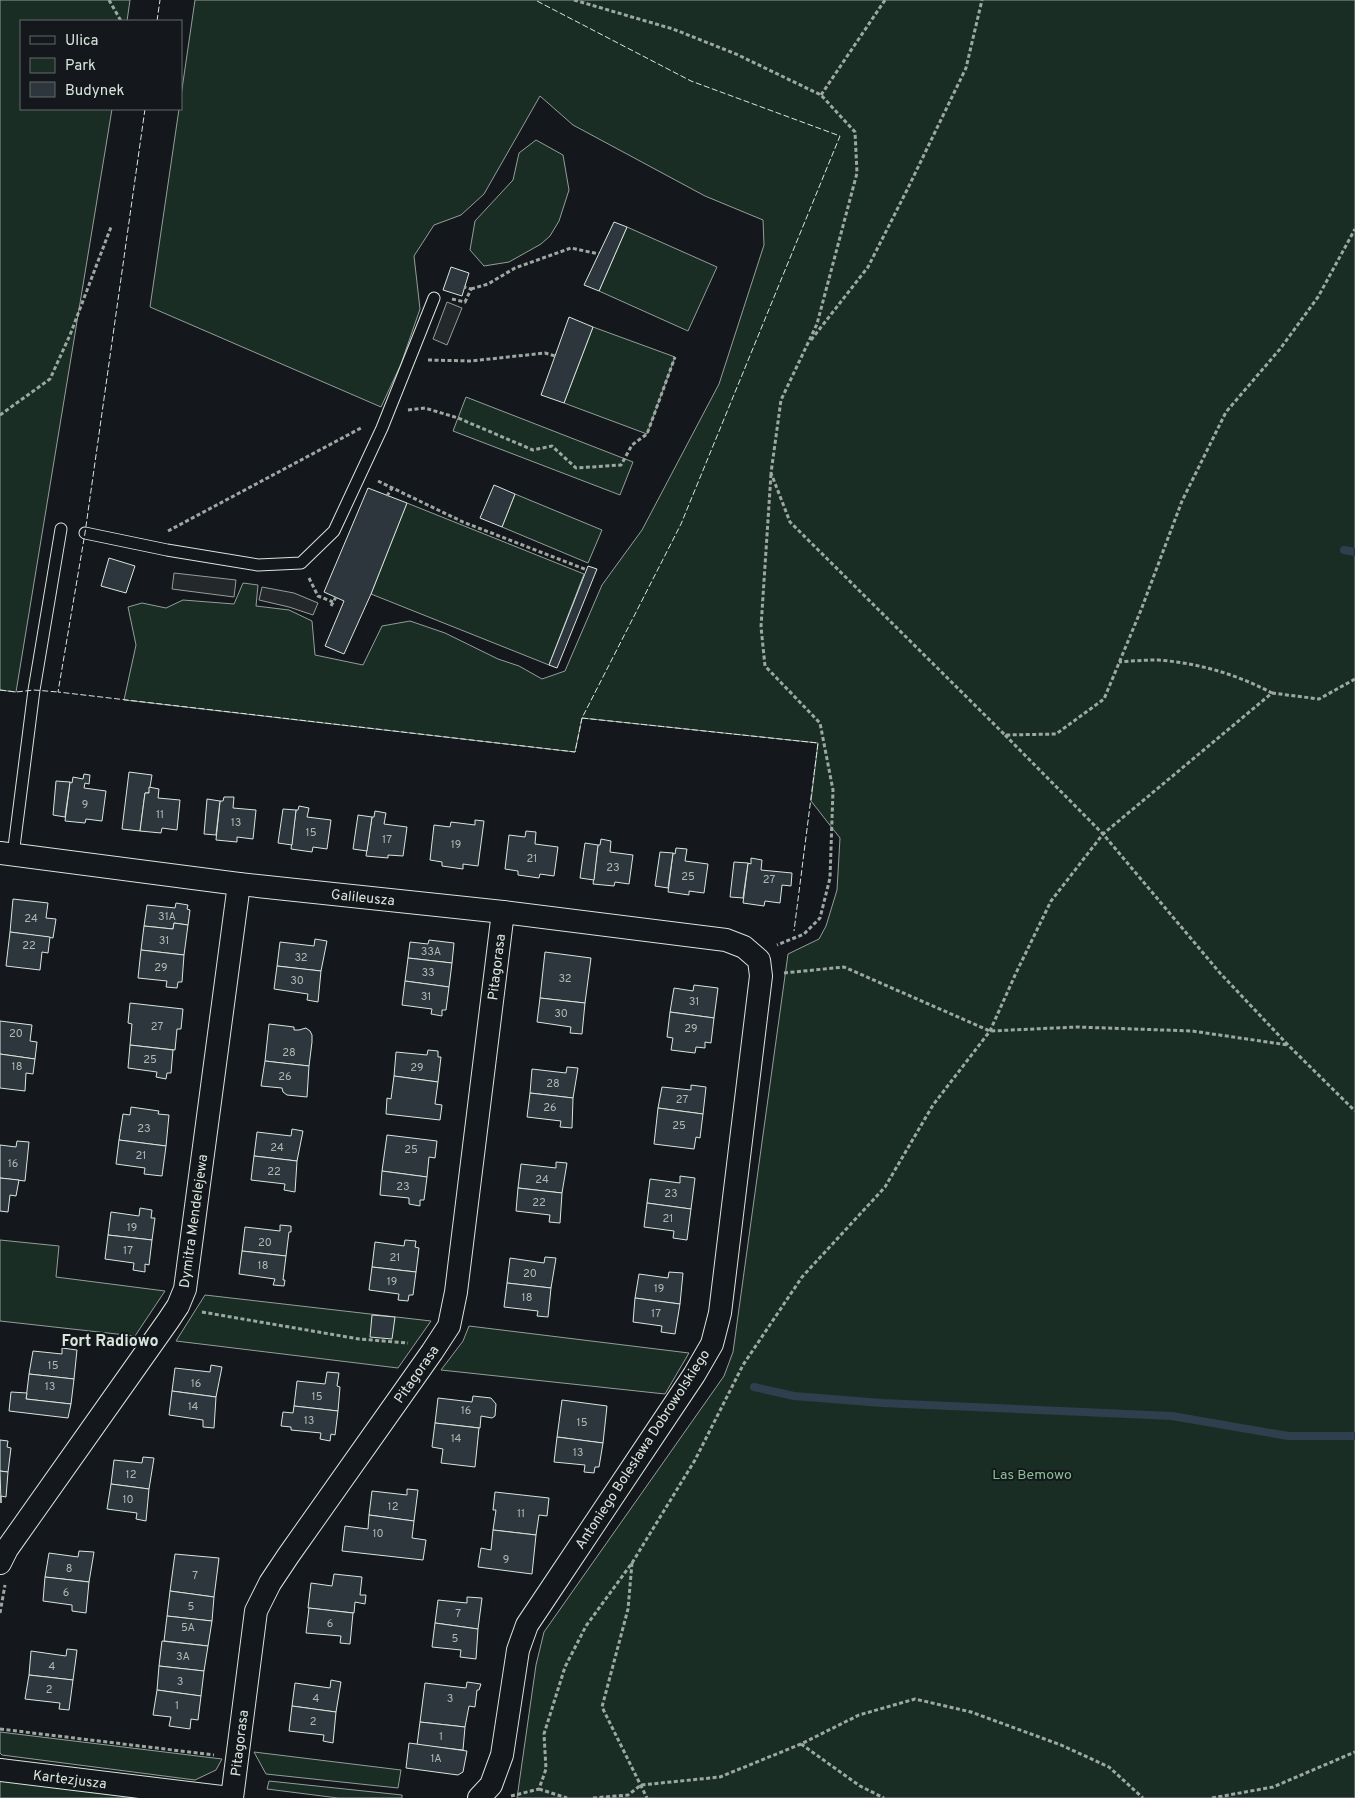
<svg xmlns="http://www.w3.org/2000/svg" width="1355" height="1798" viewBox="0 0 1355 1798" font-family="Overpass,sans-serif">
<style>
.green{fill:#1a2d24;stroke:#939e99}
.parking{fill:#24282b;stroke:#939e99}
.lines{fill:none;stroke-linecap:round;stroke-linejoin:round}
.stream{stroke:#2f3f4d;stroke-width:8}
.building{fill:#2c363c;stroke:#d8e6dc}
.lane-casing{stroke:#d8e6dc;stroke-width:13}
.street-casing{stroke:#d8e6dc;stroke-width:24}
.path{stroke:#9da8a2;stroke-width:3;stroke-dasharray:4 2.5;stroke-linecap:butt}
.lane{stroke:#14181c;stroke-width:11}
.street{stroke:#14181c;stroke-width:22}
.fence{stroke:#d8e6dc;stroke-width:1;stroke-dasharray:6 2.5;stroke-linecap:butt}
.labels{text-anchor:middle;stroke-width:4;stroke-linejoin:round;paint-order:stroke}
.number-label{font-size:11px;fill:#adbab4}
.street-label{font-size:14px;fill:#d8e6dc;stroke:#14181c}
.park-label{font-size:14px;fill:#8ac095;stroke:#14181c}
.quarter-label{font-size:16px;font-weight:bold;fill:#d8e6dc;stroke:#14181c}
</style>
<rect width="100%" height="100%" fill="#14181c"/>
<g class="green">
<path d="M0 0H130L127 21H21V109H112L16 692 0 690Z"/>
<path d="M195 0H1355V1798H517L536 1665 544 1632 724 1376 733 1352 788 954 819 939 826 926 837 890 840 838 811 801 818 743 582 718 575 752 124 700 136 645 128 607 142 603 166 608 183 600 234 604 243 583 258 585 256 606 289 610 312 621 315 655 363 665 382 626 410 621 445 633 498 659 519 666 542 679 565 671 602 585 642 530 719 384 764 245 763 220 705 196 573 125 540 96 484 194 461 215 434 225 414 256 420 309 401 364 381 407 150 307 179 109H181V96Z"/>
<path d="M536 140 563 155 569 190 559 221 550 236 541 244 509 262 484 266 470 250 475 221 513 180 519 153Z"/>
<path d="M627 227 717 267 688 331 599 291Z"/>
<path d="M593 327 675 357 647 434 564 403Z"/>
<path d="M466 397 633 462 620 495 453 431Z"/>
<path d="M515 494 602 530 588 563 502 527Z"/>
<path d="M407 503 584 574 549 665 371 594Z"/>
<path d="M0 1240 59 1246 56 1277 165 1291 135 1336 0 1321Z"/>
<path d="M205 1295 431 1321 398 1368 176 1341Z"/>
<path d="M469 1326 689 1353 665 1394 441 1370 463 1341Z"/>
<path d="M0 1732 222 1759 216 1770 195 1780 2 1755 0 1753Z"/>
<path d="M254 1752 401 1770 398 1788 266 1774Z"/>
<path d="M0 1780 149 1798H0Z"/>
<path d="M269 1781 402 1795V1798H338L267 1789Z"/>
</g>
<g class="parking">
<path d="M447 302 462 308 447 345 433 339Z"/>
<path d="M174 573 236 580 234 597 172 589Z"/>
<path d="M262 587 294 593 318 603 313 615 289 607 259 600Z"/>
</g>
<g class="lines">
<g class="stream">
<path d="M1344 550 1355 552"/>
<path d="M754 1387 794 1396 882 1403 1172 1416 1288 1436H1355"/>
</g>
</g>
<g class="building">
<path d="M614 222 627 227 599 291 584 285Z"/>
<path d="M451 267 469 273 462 296 443 290Z"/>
<path d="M569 317 593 327 564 403 541 395Z"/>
<path d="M494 485 515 494 502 527 480 518Z"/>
<path d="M368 488 407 503 371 594 344 654 325 646 344 601 324 592Z"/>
<path d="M109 558 135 566 126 593 101 586Z"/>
<path d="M588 566 597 569 557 668 549 665Z"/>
<path d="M129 772 152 775 149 793H145L140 831 122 829Z"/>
<path d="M84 774 90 775 89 784 85 783 84 788 106 791 102 821 86 819 85 823 65 821 70 782 72 783 73 777 83 779Z"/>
<path d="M56 781 70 782 65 817 53 815Z"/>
<path d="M149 787 159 789 158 798 180 800 177 830 162 828 161 833 140 831 145 793H149Z"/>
<path d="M224 797H234L233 808 256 810 253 839 237 837V842L216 840 220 801H223Z"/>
<path d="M207 799 220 801 216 835 204 834Z"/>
<path d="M299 806 309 808 307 817 331 820 327 849 313 847 312 852 291 849 296 810H298Z"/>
<path d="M283 809 296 810 292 845 278 843Z"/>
<path d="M375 811 386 813 384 824 407 827 403 856 388 855V858L366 856 372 817H374Z"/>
<path d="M358 815 372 817 367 851 353 849Z"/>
<path d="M475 820 484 821 478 866 463 864V869L442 866V862L430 860 434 825 450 827 451 822 475 825Z"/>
<path d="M526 831 536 832 535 844 558 847 554 876 540 874 539 878 518 875V871L505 869 509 835 525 837Z"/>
<path d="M601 839 611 841 610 852 633 855 629 884 615 882 614 886 593 884 598 845H600Z"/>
<path d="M585 843 598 845 594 880 580 878Z"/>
<path d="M676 848 687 849 685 861 708 864 704 893 689 891V895L668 892 673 853 675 854Z"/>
<path d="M660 852 673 853 668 888 655 886Z"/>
<path d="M751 858 762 860 761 870 792 873 791 886 782 885 780 903 765 901 764 906 743 903 748 863 751 864Z"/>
<path d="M734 862 748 863 743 898 730 897Z"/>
<path d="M13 899 48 903 46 918 56 919 53 938 10 932Z"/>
<path d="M176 903 188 905 187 909 190 910 188 925 174 923 173 929 144 926 147 905 175 908Z"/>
<path d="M174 923 188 925 184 955 141 950 144 926 173 929Z"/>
<path d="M10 932 50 937 48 953 42 952 40 970 6 966Z"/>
<path d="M315 939 327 941 321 971 277 966 280 942 314 946Z"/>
<path d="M429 940 454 943 452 963 408 958 410 942 428 944Z"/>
<path d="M141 950 184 955 182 982H178L177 988 166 987 167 981 138 978Z"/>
<path d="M545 952 591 958 585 1003 540 998Z"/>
<path d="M408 958 452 963 449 987 405 981Z"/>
<path d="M277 966 321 971 318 1002 307 1000 308 994 274 989Z"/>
<path d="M405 981 449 987 446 1010H442V1016L431 1014 432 1009 402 1005Z"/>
<path d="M694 985 718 988 714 1018 670 1012 674 988 693 991Z"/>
<path d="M540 998 585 1003 582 1034 570 1033 571 1027 537 1022Z"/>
<path d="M130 1003 183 1009 181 1029H177L175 1050 130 1045 132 1024 128 1023Z"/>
<path d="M670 1012 714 1018 711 1043 705 1042V1048L696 1047 695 1053 671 1050 673 1038 667 1037Z"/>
<path d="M0 1021 32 1025 30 1041 37 1042 35 1059 0 1054Z"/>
<path d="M269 1024 294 1027V1030H299L306 1028 310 1031 312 1035V1042L309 1066 265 1061Z"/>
<path d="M130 1045 173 1050 171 1073H167L166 1079 156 1077 157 1072 128 1068Z"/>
<path d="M428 1050 438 1051V1057H441L438 1082 394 1076 396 1052 427 1055Z"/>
<path d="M0 1054 35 1059 33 1074 26 1073 25 1091 0 1088Z"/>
<path d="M265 1061 309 1066 307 1097 287 1095 283 1092 282 1088 261 1086Z"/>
<path d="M567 1067 578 1068 573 1098 530 1093 532 1069 566 1073Z"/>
<path d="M394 1076 438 1082 435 1104 442 1105 440 1120 386 1114 387 1098 391 1099Z"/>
<path d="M691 1085 706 1087 703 1114 658 1108 662 1087 691 1090Z"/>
<path d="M530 1093 573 1098 572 1128 560 1127 561 1121 527 1117Z"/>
<path d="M131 1107 159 1111 158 1114 169 1115 166 1146 119 1140 123 1114 130 1115Z"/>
<path d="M658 1108 703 1114 700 1138 696 1137 694 1149 654 1144Z"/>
<path d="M292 1129 303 1131 297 1161 254 1156 257 1132 291 1136Z"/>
<path d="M387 1135 437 1141 435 1158 429 1157 427 1177 382 1171Z"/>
<path d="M119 1140 166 1146 162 1176 144 1174 145 1168 116 1164Z"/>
<path d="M17 1141 29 1142 25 1181 0 1178V1145L16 1147Z"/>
<path d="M254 1156 297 1161 295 1192 284 1190 285 1184 251 1180Z"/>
<path d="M556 1162 567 1163 562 1193 518 1188 521 1164 556 1168Z"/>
<path d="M382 1171 427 1177 424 1200H420V1206L409 1204V1198L380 1195Z"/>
<path d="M680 1176 695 1178 691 1209 647 1203 650 1179 680 1183Z"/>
<path d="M0 1178 19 1180 16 1196 10 1195 8 1212 0 1211Z"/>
<path d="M518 1188 562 1193 560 1223 549 1222 550 1215 516 1211Z"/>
<path d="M647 1203 691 1209 687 1240 673 1238 674 1231 644 1227Z"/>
<path d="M140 1208 152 1210 151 1218H155L152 1240 108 1235 111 1212 139 1216Z"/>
<path d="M280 1225 291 1226V1232H289L286 1256 242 1251 245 1227 280 1231Z"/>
<path d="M108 1235 152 1240 149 1265 145 1264V1272L133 1270 134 1263 105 1259Z"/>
<path d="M405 1240 416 1241 415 1247 419 1248 416 1272 372 1267 375 1242 404 1246Z"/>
<path d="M242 1251 286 1256 283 1280H285L284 1286 273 1285 275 1279 239 1274Z"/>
<path d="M545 1257 556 1258 551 1288 507 1283 510 1258 544 1263Z"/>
<path d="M372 1267 416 1272 413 1295H409L408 1301 398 1300 399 1294 369 1290Z"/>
<path d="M669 1272 683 1273 680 1304 635 1298 639 1274 668 1278Z"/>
<path d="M507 1283 551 1288 548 1317 537 1316 538 1311 504 1307Z"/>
<path d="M635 1298 680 1304 675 1334 661 1332 662 1326 633 1322Z"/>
<path d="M372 1315 395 1317 392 1339 370 1337Z"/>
<path d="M62 1348 77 1350 74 1379 29 1374 33 1351 62 1354Z"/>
<path d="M211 1365 222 1367 216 1397 172 1391 175 1368 210 1372Z"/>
<path d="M327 1372 339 1373 337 1386 340 1387 338 1411 294 1406 297 1381 325 1384Z"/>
<path d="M29 1374 74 1379 71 1404 26 1399Z"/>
<path d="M172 1391 216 1397 214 1428 203 1427V1420L169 1415Z"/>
<path d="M11 1392 27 1393 26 1399 71 1404 68 1418 9 1411Z"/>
<path d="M473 1396 491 1398 496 1404 495 1416 492 1418 481 1416 480 1428 435 1423 438 1398 472 1402Z"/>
<path d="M562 1400 607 1406 603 1443 557 1437Z"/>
<path d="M294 1406 338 1411 335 1435 331 1434 330 1441 320 1439 321 1433 291 1430V1427L281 1426 283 1412 293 1413Z"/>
<path d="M435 1423 479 1428 475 1467 441 1463 443 1449 432 1447Z"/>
<path d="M557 1437 603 1443 599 1467H595L594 1473 584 1472 585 1465 554 1462Z"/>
<path d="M0 1440 8 1441 7 1447 11 1448 8 1472 0 1471Z"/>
<path d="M143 1457 154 1458 149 1489 111 1484 114 1460 142 1463Z"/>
<path d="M0 1471 8 1472 6 1497 1 1496V1503Z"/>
<path d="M111 1484 149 1489 146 1521 136 1519 137 1513 107 1509Z"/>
<path d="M407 1489 418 1490 414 1521 369 1515 372 1491 407 1495Z"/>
<path d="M495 1492 549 1498 547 1516 539 1515 536 1535 493 1530 496 1510H493Z"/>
<path d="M369 1515 414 1521 412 1538 426 1540 423 1560 342 1551 345 1526 368 1529Z"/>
<path d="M493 1530 536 1535 532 1574 478 1567 481 1548 491 1550Z"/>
<path d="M79 1551 94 1552 89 1582 45 1577 49 1553 78 1557Z"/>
<path d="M175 1554 219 1558 214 1597 170 1591Z"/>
<path d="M334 1574 362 1577 360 1595H366L365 1604 355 1602 354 1613 308 1608 311 1583 332 1586Z"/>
<path d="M45 1577 89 1582 86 1613 72 1611V1605L43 1601Z"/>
<path d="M170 1591 214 1597 212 1621 167 1616Z"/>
<path d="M467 1597 482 1598 478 1629 435 1623 438 1600 467 1603Z"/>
<path d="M309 1608 353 1613 350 1644 340 1643 341 1636 306 1633Z"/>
<path d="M167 1616 212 1621 208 1646 164 1641Z"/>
<path d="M435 1623 478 1629 476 1659 460 1657 461 1650 432 1647Z"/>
<path d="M162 1641 208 1646 204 1671 159 1666Z"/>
<path d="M67 1649 77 1650 73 1680 29 1675 31 1651 66 1656Z"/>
<path d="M159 1666 204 1671 201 1696 157 1690Z"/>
<path d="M29 1675 73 1680 69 1710 59 1709 60 1703 25 1699Z"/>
<path d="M331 1680 341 1682 336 1712 292 1706 295 1683 330 1688Z"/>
<path d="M467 1682 481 1684 479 1690H477L475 1707 469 1706 465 1727 420 1722 425 1683 466 1688Z"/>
<path d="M157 1690 201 1696 198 1720 191 1719 190 1729 169 1726 171 1717 153 1715Z"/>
<path d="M292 1706 336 1712 333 1743 323 1741 324 1735 289 1731Z"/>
<path d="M420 1722 465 1727 463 1750 417 1745Z"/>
<path d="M409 1743 467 1751 463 1772 458 1775 406 1768Z"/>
</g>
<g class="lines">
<g class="lane-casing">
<g id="lane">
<path d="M85 533 167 550 258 565 301 563 334 531 382 428 434 298"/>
<path d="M13 855 34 690 61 529"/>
</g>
</g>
<g class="street-casing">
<g id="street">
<path d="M0 853 239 884 503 912 726 940 744 947 759 960 761 976 720 1313 712 1344 694 1375 527 1625 518 1650 502 1755 491 1785 479 1798"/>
<path d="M0 1563 7 1549 168 1321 178 1306 185 1289 239 884"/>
<path d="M0 1770 230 1798"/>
<path d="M232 1798 256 1611 270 1583 288 1556 432 1352 449 1326 456 1292 503 912"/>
</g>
</g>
<g class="path">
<path d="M109 0 121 21"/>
<path d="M574 0 673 29 736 54 821 95 855 132 857 173 817 324 781 400 771 473 790 522 1005 735 1056 734 1104 699 1141 610 1182 501 1226 412 1280 349 1318 297 1355 229"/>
<path d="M821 95 885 0"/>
<path d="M471 289 488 284 515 268 571 248 599 254"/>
<path d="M452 299 465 302 471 289 464 287"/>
<path d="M811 340 868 267 907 190 966 68 982 0"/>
<path d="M428 360 471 361 545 353 555 356"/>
<path d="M408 410 425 408 458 418 533 450 552 446 576 468 621 465 632 445 647 434 675 357"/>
<path d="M0 415 50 379 70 335 111 227"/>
<path d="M771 474 761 627 765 666 820 723 833 790 830 878 820 918 804 934 777 945"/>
<path d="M378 481 463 522 587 570"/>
<path d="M387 496 392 488"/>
<path d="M168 531 361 428"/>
<path d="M309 578 318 596 333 602"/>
<path d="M331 606 336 597"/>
<path d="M1272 693 1319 699 1355 679"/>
<path d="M1005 735 1103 834 1220 973 1288 1045 1355 1111"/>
<path d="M784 973 844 967 990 1031 1077 1027 1192 1031 1288 1045"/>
<path d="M202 1312 359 1339 408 1343"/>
<path d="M632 1563 628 1609 602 1707 647 1798"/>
<path d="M0 1613 5 1585"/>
<path d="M0 1729 214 1755"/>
<path d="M801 1744 860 1786 884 1798"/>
<path d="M539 1789 567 1798"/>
<path d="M511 1796 539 1789 546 1769 544 1734 565 1667 586 1626 632 1563 695 1460 743 1365 802 1277 885 1187 933 1105 990 1031 1016 973 1051 901 1103 834 1272 693C1236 674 1198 663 1158 660 1145 660 1132 661 1119 662"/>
<path d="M593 1798 628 1795 641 1785 720 1777 801 1744 859 1715 915 1699 971 1712 1061 1745 1109 1767 1143 1798"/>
<path d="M1212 1798 1273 1787 1355 1752"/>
</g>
<use href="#lane" class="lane"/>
<use href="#street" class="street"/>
<g class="fence">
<path d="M157 21 160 0"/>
<path d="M145 109 85 533 58 692 575 752 582 718 681 524 840 136 691 81 535 0"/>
<path d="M0 690 16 692 34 690 58 692"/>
<path d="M582 718 818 743 794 931"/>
</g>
</g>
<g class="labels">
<g class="number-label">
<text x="85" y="808">9</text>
<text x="160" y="818">11</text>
<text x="236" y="826">13</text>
<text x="311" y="836">15</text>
<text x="387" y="843">17</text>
<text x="456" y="848">19</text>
<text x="532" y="862">21</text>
<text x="613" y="871">23</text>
<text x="688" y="880">25</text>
<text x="769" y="883">27</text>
<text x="167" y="920">31A</text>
<text x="31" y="922">24</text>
<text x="164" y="944">31</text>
<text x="29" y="949">22</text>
<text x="431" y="955">33A</text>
<text x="301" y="961">32</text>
<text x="161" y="971">29</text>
<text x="428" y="976">33</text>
<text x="565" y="982">32</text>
<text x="297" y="984">30</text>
<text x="426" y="1000">31</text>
<text x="694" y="1005">31</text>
<text x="561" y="1017">30</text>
<text x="157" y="1030">27</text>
<text x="691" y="1032">29</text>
<text x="16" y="1037">20</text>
<text x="289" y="1056">28</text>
<text x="150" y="1063">25</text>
<text x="17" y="1070">18</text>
<text x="417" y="1071">29</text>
<text x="285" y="1080">26</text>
<text x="553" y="1087">28</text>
<text x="682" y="1103">27</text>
<text x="550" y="1111">26</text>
<text x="679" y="1129">25</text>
<text x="144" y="1132">23</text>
<text x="277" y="1151">24</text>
<text x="411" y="1153">25</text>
<text x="141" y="1159">21</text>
<text x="13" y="1167">16</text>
<text x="274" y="1175">22</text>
<text x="542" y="1183">24</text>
<text x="403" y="1190">23</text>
<text x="671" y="1197">23</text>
<text x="539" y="1206">22</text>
<text x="668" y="1222">21</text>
<text x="132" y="1231">19</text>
<text x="265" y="1246">20</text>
<text x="128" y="1254">17</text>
<text x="395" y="1261">21</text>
<text x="263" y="1269">18</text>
<text x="530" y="1277">20</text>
<text x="392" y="1285">19</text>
<text x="659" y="1292">19</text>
<text x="527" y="1301">18</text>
<text x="656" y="1317">17</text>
<text x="53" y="1369">15</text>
<text x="196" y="1387">16</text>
<text x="50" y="1390">13</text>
<text x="317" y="1400">15</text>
<text x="193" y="1410">14</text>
<text x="466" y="1414">16</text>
<text x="309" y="1424">13</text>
<text x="582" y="1426">15</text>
<text x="456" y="1442">14</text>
<text x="578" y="1456">13</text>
<text x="131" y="1478">12</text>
<text x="128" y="1503">10</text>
<text x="393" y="1510">12</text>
<text x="521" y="1517">11</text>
<text x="378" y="1537">10</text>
<text x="506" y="1563">9</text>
<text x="69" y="1572">8</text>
<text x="195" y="1579">7</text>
<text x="66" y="1596">6</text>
<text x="191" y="1610">5</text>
<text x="458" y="1617">7</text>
<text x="330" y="1627">6</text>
<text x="188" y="1631">5A</text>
<text x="455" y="1642">5</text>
<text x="183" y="1660">3A</text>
<text x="52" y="1670">4</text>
<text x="180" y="1685">3</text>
<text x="49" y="1693">2</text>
<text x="316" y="1702">4</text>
<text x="450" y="1702">3</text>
<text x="177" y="1709">1</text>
<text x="313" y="1725">2</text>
<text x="441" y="1740">1</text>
<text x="436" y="1762">1A</text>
</g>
<g class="street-label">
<text transform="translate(363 897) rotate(6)" y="5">Galileusza</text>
<text transform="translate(496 967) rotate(-83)" y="5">Pitagorasa</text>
<text transform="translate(193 1221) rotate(-82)" y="5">Dymitra Mendelejewa</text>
<text transform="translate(416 1374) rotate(-55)" y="5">Pitagorasa</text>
<text transform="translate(642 1449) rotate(-57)" y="5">Antoniego Bolesława Dobrowolskiego</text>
<text transform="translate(239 1743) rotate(-83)" y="5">Pitagorasa</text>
<text transform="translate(70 1779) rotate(7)" y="5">Kartezjusza</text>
</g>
<g class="park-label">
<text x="1032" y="1479">Las Bemowo</text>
</g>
<g class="quarter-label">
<text x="110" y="1346">Fort Radiowo</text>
</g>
</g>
<rect x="20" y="20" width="162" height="90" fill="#14181c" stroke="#626a69"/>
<rect x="30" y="36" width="25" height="8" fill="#14181c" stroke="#626a69"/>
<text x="65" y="45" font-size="15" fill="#d8e6dc">Ulica</text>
<rect x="30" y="58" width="25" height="15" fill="#1a2d24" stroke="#626a69"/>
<text x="65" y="70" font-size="15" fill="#d8e6dc">Park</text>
<rect x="30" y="82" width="25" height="15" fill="#2c363c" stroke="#626a69"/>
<text x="65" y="95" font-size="15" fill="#d8e6dc">Budynek</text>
</svg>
